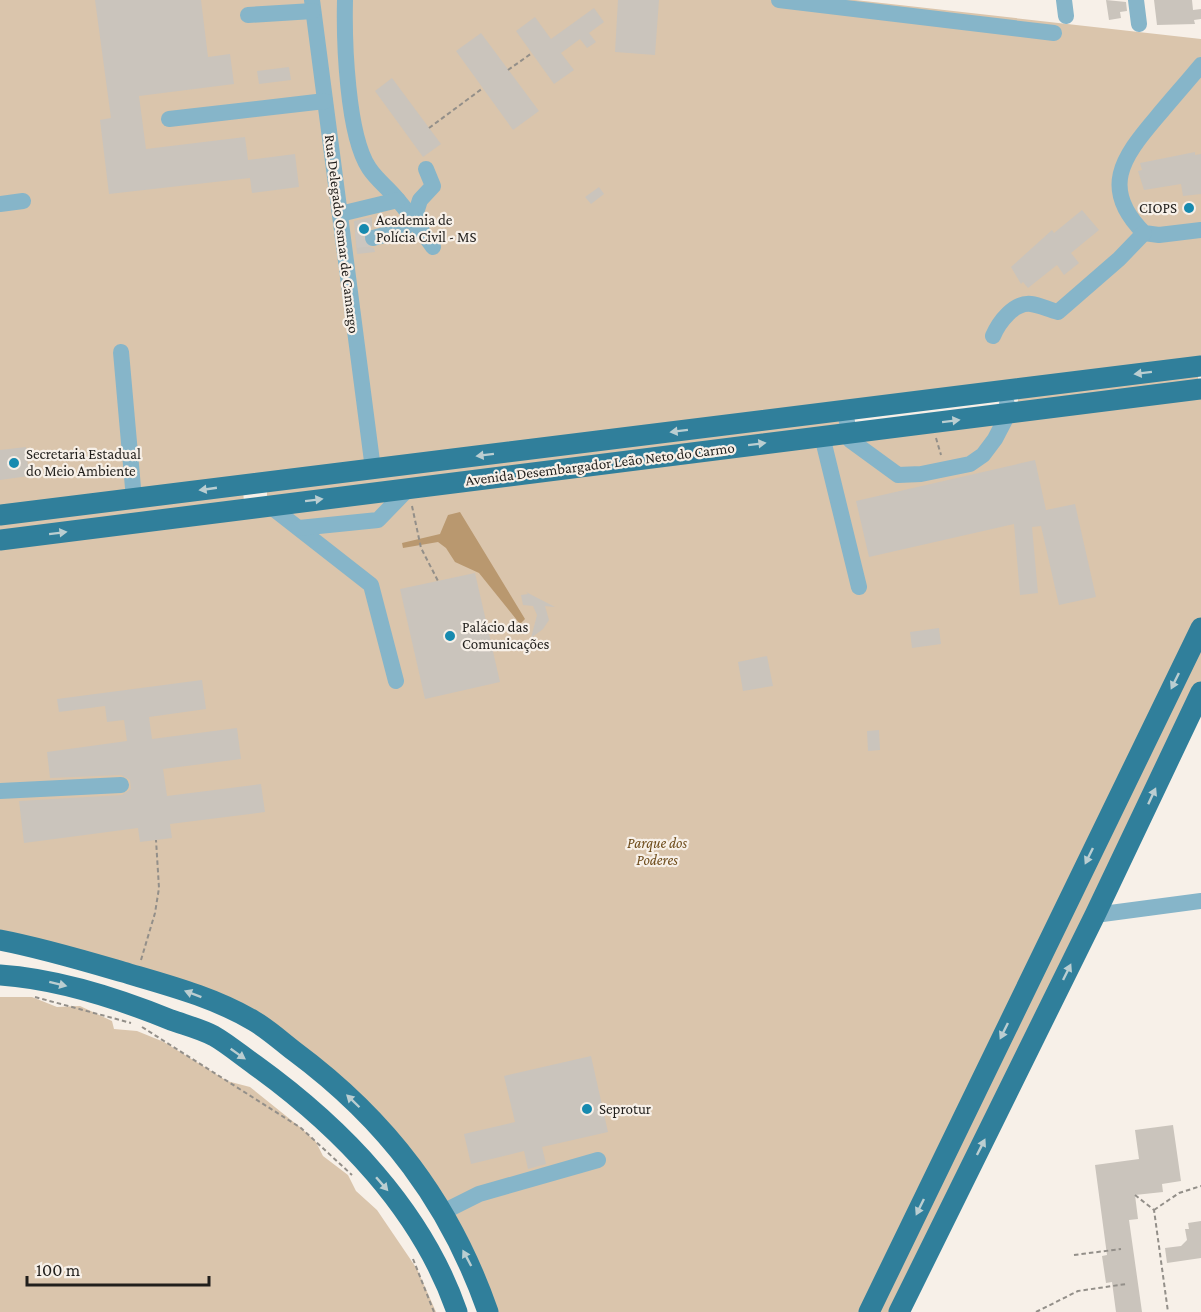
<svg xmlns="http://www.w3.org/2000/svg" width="1201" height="1312" viewBox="0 0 1201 1312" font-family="'Crimson Pro',serif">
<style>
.green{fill:#dac5ac}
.water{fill:#b9986f}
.building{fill:#cac4bc}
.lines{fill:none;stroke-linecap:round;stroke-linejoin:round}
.minor-tunnel{stroke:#ccc6bf;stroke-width:16;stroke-dasharray:16 8;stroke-linecap:butt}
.path{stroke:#938f89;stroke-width:2;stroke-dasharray:4.5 3;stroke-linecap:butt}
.minor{stroke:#86b5c9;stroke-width:16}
.major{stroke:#307f9b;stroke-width:21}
.oneway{fill:#bbced1}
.poi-dot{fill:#178aaf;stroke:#f7f0e8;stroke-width:2}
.labels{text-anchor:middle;stroke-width:4.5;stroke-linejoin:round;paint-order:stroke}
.poi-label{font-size:15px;fill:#211f1c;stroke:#f7f0e8;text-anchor:start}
.street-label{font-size:15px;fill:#211f1c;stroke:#f7f0e8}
.park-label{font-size:15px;font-style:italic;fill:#6e4c1b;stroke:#f7f0e8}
</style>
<rect width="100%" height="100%" fill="#f7f0e8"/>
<g class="green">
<path d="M0 0H855L1201 39V366L0 515Z"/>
<path d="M1197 371 1199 384 1018 404V398Z"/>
<path d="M1201 389V628L869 1312H488L393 1139 255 1021 0 940V540Z"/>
<path d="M838 416 841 422 840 430 267 502V488Z"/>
<path d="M243 488 244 504 0 534V518Z"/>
<path d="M1201 645V684L893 1312H875Z"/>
<path d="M0 997H32L57 1007 80 1006 112 1021 114 1029 137 1031 164 1042 227 1081 250 1087 301 1128 316 1142 323 1156 348 1175 356 1191 377 1210 417 1269 436 1312H0Z"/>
</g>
<path class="water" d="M460 512 525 619 520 624 479 573 455 562 446 548 438 542 403 548 402 543 440 534 448 515Z"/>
<g class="building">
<path d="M95 0H201L208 57 230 54 234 84 139 96 146 149 245 137 248 160 295 154 299 187 252 193 250 178 109 194 100 120 111 118Z"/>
<path d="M618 0H659L655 55 615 52Z"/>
<path d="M1106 0 1126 2 1127 11 1120 12 1121 18 1109 20Z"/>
<path d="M1154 0H1192L1193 10 1201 9V19L1194 20 1195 24 1157 25Z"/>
<path d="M594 8 604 22 589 33 596 42 587 48 580 39 561 53 574 70 554 84 516 31 535 17 551 39Z"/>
<path d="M481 33 539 111 513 130 456 51Z"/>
<path d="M289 67 291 80 259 84 257 71Z"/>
<path d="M392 78 441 144 423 157 375 91Z"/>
<path d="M1195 152V155L1201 154V194L1183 196 1181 184 1144 190 1138 171 1142 170 1140 163Z"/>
<path d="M599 187 604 194 591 204 585 197Z"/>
<path d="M1082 210 1099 230 1071 253 1079 263 1064 275 1057 265 1028 288 1023 282 1021 284 1011 267 1052 230 1054 233Z"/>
<path d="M372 217V227L365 231 363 240 366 246 374 248 375 252 357 254 354 221Z"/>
<path d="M26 447 29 476 0 480V450Z"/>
<path d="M1035 460 1046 510 1075 504 1096 597 1059 605 1041 526 1032 527 1038 593 1020 595 1014 524 869 557 856 501Z"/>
<path d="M475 573 500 682 425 699 400 589Z"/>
<path d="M526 592 555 607 545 606 549 620 543 629 531 638 537 615 533 606 523 605 521 595 528 594Z"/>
<path d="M939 628 941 644 912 648 910 632Z"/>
<path d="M767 656 773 686 743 691 738 662Z"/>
<path d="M202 680 206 709 149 717 152 739 237 728 241 759 163 769 167 796 261 784 265 812 170 824 172 838 140 842 138 828 24 843 19 801 122 795 131 789 130 780 121 775 50 778 47 752 127 741 124 720 107 722 105 706 59 712 57 699Z"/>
<path d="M879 730 880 750 868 751 867 731Z"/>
<path d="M591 1056 608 1132 542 1147 546 1164 528 1169 524 1151 471 1164 464 1134 515 1122 504 1076Z"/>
<path d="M1173 1125 1181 1181 1162 1184 1163 1192 1135 1195 1138 1219 1129 1220 1142 1312H1116L1112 1282 1106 1283 1102 1256 1107 1255 1095 1165 1139 1159 1135 1130Z"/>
<path d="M1201 1221V1258L1167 1263 1165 1248 1181 1246 1187 1240 1185 1229H1189L1188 1223Z"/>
</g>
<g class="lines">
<path class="minor-tunnel" d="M356 240 373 238"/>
<g class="path">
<path d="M508 70 532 53"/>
<path d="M429 128 483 88"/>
<path d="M936 438 941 455"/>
<path d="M412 506 421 548 438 581"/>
<path d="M141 960 155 913 159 888 156 840"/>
<path d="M35 997 131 1023"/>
<path d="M142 1027 301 1128 352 1175"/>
<path d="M1135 1195 1154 1210 1168 1312"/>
<path d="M1154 1210 1179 1193 1201 1186"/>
<path d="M1074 1255 1121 1249"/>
<path d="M413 1259 434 1312"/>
<path d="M1036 1312 1078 1291 1126 1284"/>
</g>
<g class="minor">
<path d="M312 0 373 469"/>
<path d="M345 0C344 41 347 135 369 168 376 179 388 188 397 199 410 214 421 230 433 247"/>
<path d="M779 0 1054 33"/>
<path d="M1064 0 1066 16"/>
<path d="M1136 0 1139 24"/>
<path d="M248 15 313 11"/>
<path d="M1201 65C1186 83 1171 100 1156 118 1122 158 1100 189 1144 233L1159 235 1201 230"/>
<path d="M169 119 325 101"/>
<path d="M0 204 23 201"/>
<path d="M340 214 398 200"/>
<path d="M373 238 403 230 414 219 420 200 433 186 426 169"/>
<path d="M993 336C999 322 1014 302 1031 304 1040 305 1049 310 1058 312L1119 259 1144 233"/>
<path d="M121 352 134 499"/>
<path d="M845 410 850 440 898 475 921 474 970 464 983 455 995 439 1008 414 1007 404"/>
<path d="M822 436 859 587"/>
<path d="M270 506 371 585 396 681"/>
<path d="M299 528 378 520 408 489"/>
<path d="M0 791 121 785"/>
<path d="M1095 915 1201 901"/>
<path d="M443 1212 479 1194 598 1160"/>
</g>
<g class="major">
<path d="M0 515 1201 366"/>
<path d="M0 540 1201 389"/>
<path d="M0 940C42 948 82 960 123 972 167 985 214 997 254 1021 268 1029 281 1041 294 1051 387 1120 450 1203 488 1312"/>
<path d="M0 975C58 979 117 998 171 1020 185 1025 201 1029 214 1036 228 1044 242 1056 255 1065 341 1127 422 1210 457 1312"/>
<path d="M869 1312 1201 628"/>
<path d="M899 1312 1095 915 1201 692"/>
</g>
</g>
<defs><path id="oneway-solid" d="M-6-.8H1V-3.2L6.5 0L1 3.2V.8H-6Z" transform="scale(1.5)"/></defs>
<g class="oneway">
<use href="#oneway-solid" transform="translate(1143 373) rotate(173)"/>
<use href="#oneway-solid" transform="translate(951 421) rotate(-7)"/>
<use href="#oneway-solid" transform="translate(679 431) rotate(173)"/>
<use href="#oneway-solid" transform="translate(757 444) rotate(-7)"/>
<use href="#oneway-solid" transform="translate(485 455) rotate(173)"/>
<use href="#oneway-solid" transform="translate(208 489) rotate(172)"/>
<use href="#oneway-solid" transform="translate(314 500) rotate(-7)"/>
<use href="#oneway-solid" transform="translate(58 533) rotate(-7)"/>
<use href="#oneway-solid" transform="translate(1175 681) rotate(116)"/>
<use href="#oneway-solid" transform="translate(1152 796) rotate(-65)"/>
<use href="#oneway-solid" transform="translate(1089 856) rotate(116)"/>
<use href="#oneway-solid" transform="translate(1067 972) rotate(-64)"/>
<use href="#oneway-solid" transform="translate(58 984) rotate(14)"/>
<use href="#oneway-solid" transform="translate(193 994) rotate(-159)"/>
<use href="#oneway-solid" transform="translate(1004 1031) rotate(116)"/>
<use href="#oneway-solid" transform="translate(238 1054) rotate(35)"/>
<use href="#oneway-solid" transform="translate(353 1101) rotate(-136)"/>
<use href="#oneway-solid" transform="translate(981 1147) rotate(-63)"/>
<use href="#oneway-solid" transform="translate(382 1184) rotate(49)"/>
<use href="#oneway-solid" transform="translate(920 1207) rotate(116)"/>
<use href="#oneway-solid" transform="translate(467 1258) rotate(-118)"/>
</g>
<g class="poi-dot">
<circle cx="1189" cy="208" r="6"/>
<circle cx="364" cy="229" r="6"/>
<circle cx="14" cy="463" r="6"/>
<circle cx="450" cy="636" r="6"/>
<circle cx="587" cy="1109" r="6"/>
</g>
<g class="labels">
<g class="poi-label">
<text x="1177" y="213" text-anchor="end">CIOPS</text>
<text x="376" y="225">Academia de<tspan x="376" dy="17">Polícia Civil - MS</tspan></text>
<text x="26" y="459">Secretaria Estadual<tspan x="26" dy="17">do Meio Ambiente</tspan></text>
<text x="462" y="632">Palácio das<tspan x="462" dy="17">Comunicações</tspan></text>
<text x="599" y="1114">Seprotur</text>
</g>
<g class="street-label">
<text transform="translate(342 234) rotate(83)" y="5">Rua Delegado Osmar de Camargo</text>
<text transform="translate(600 464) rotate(-7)" y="5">Avenida Desembargador Leão Neto do Carmo</text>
</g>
<g class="park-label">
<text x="657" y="848">Parque dos<tspan x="657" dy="17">Poderes</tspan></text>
</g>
</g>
<path d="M27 1276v9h182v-9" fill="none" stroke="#211f1c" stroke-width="3"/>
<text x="36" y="1276" font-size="18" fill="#211f1c" stroke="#f7f0e8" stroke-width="4.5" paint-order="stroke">100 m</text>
</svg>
